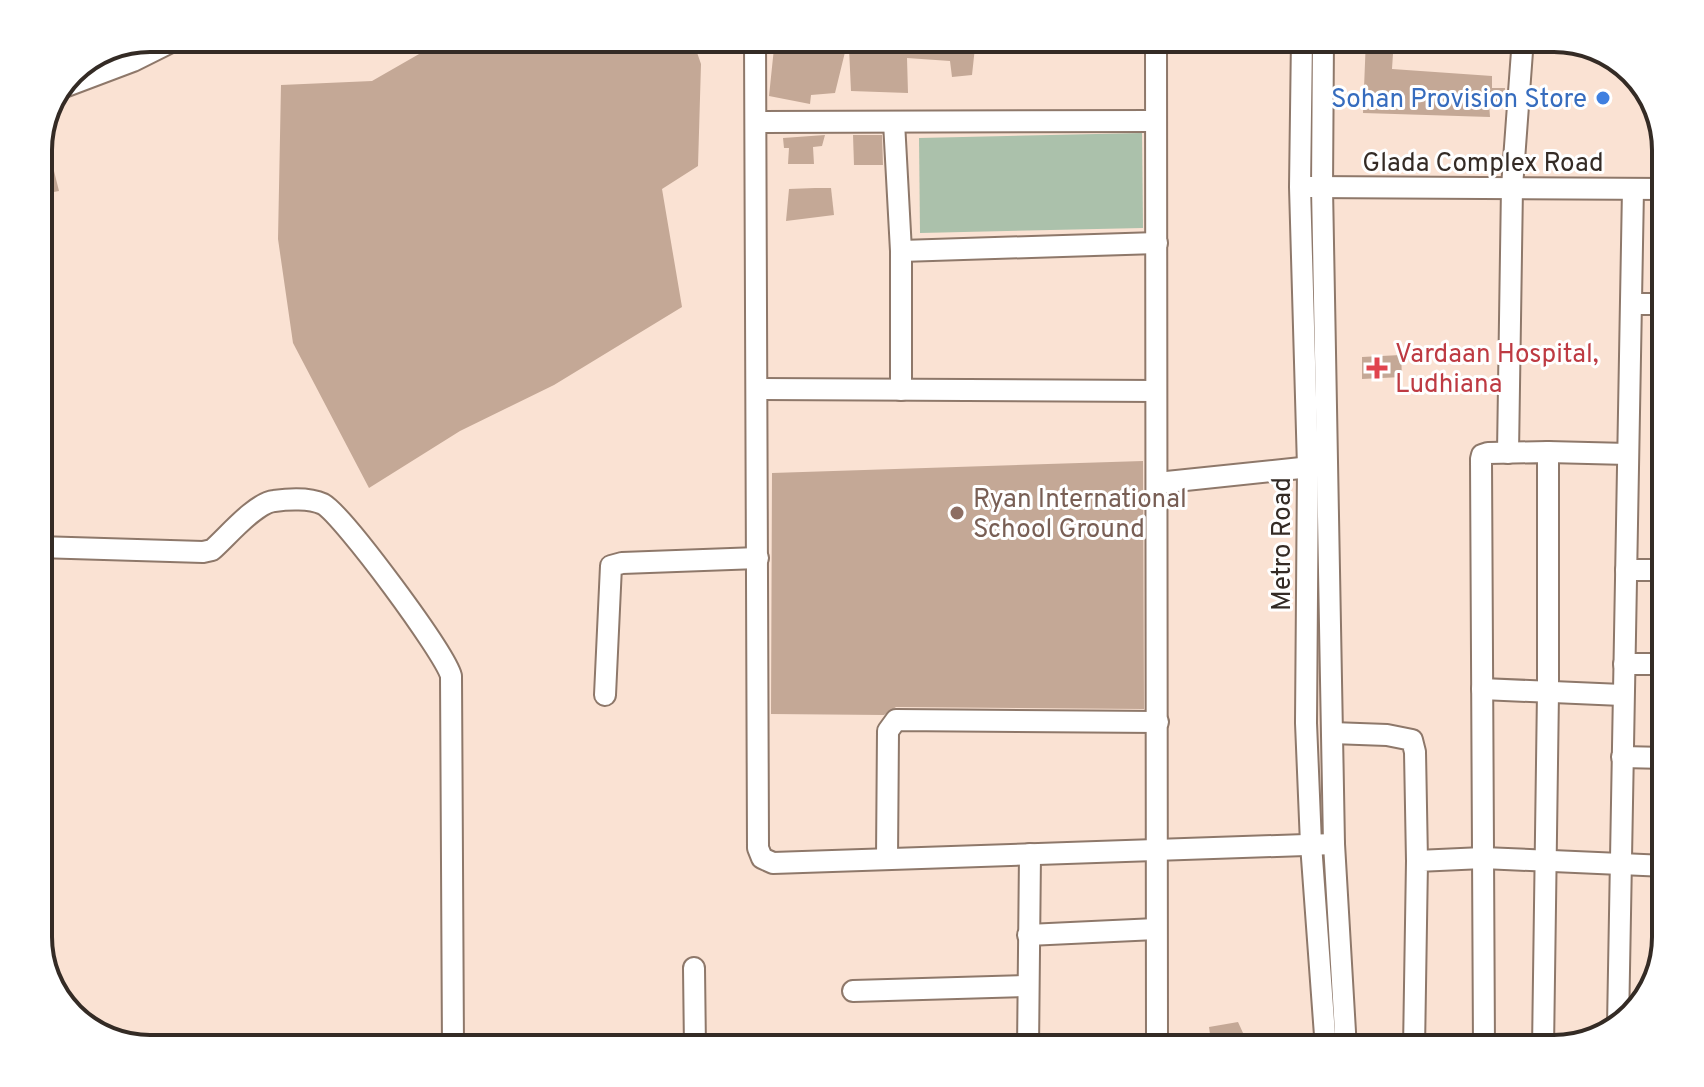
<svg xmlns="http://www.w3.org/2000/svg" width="1704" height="1087" viewBox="0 0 1704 1087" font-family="Overpass,sans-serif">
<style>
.green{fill:#abc1ab}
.building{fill:#c4a896}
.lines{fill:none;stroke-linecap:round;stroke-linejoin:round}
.minor-casing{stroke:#8e786a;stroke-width:24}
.minor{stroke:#fff;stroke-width:20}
.shop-dot{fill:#3f7fe0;stroke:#fff;stroke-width:3}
.health-dot{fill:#e0444e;stroke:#fff;stroke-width:3}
.education-dot{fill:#8d6e63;stroke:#fff;stroke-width:3}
.labels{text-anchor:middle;stroke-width:6;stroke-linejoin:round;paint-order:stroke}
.shop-label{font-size:26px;fill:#366cbe;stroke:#fff;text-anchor:end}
.street-label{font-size:26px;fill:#342b25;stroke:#fff}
.health-label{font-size:26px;fill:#be3a42;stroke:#fff;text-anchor:start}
.education-label{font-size:26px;fill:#785e54;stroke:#fff;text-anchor:start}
.rim{fill:none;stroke:#342b25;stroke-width:4}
</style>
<rect width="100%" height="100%" fill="#fae2d3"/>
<path class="green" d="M1142 133 1143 228 920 233 919 138Z"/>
<g class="building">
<path d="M447 38H692L701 64 698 166 662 189 682 307 554 385 460 431 369 488 293 343 278 239 281 85 372 81Z"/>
<path d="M912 38H976L972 75 952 77 950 61 907 58 908 93 851 91 849 48 886 46V43L913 44Z"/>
<path d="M1366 38H1394L1392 69 1492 76V88H1505L1504 103H1489L1490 117 1363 113Z"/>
<path d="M823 44 846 48 835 93 811 95 810 104 769 96 774 48 822 50Z"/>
<path d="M44 131 59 191 38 195V143Z"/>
<path d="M825 135 822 146 813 147 814 164H788L789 148H784L783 138Z"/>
<path d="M853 135H882L883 165H854Z"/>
<path d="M815 188H831L834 215 786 221 789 189Z"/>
<path d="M1401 355 1402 377 1362 379V357Z"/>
<path d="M1143 461 1144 709 896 707 884 715 771 714 772 473Z"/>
<path d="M1238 1022 1249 1046 1212 1048 1209 1027Z"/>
</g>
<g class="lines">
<g class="minor-casing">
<g id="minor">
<path d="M755 38 758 848 762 858 773 863 1334 844"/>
<path d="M1156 38 1157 1049"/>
<path d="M1302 38 1300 187 1308 467 1306 723 1311 844 1326 1049"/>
<path d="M1323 38 1322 188 1334 844 1346 1049"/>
<path d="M64 87 133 61 179 38"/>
<path d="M758 122 1156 121"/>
<path d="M894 122 901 251V390"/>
<path d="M1310 187 1666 189"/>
<path d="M901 251 1157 243"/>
<path d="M1631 304H1666"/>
<path d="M758 389 1156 391"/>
<path d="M1548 452 1628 454"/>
<path d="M1508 453 1512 187 1523 38"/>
<path d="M1157 483 1320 466"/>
<path d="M38 547 203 552 212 550C227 537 255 503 274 501 288 499 310 498 323 504 343 515 445 653 451 676L453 1049"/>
<path d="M1626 570H1666"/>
<path d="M1624 664H1666"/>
<path d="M1482 689 1622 695"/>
<path d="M605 695 611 566 622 563 758 558"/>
<path d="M1332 733 1387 735 1412 740 1415 752 1417 861"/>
<path d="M1622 757 1666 758"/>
<path d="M887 859 888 731 896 720 1158 722"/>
<path d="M1028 935 1156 929"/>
<path d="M694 968 695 1049"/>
<path d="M853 991 1027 986"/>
<path d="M1618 1026 1633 189"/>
<path d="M1028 1049 1030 854"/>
<path d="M1414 1049 1417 861 1483 858 1666 866"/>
<path d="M1484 1049 1481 459 1482 455 1488 453 1548 452V692L1543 1049"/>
</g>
</g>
<use href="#minor" class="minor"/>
</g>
<circle class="shop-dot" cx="1603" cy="98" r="8"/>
<path class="health-dot" d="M1373 356h8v8h8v8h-8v8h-8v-8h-8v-8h8z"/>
<circle class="education-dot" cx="957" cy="513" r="8"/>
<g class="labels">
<g class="shop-label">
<text x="1587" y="107">Sohan Provision Store</text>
</g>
<g class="street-label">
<text x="1483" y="171">Glada Complex Road</text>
<text transform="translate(1281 544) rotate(-90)" y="9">Metro Road</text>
</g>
<g class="health-label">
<text x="1395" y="362">Vardaan Hospital,<tspan x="1395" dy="30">Ludhiana</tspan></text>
</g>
<g class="education-label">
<text x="973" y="507">Ryan International<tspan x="973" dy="30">School Ground</tspan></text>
</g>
</g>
<path d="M0 0H1704V1087H0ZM150 52H1554A98 98 0 0 1 1652 150V937A98 98 0 0 1 1554 1035H150A98 98 0 0 1 52 937V150A98 98 0 0 1 150 52Z" fill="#fff" fill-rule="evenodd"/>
<path class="rim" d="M150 52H1554A98 98 0 0 1 1652 150V937A98 98 0 0 1 1554 1035H150A98 98 0 0 1 52 937V150A98 98 0 0 1 150 52Z"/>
</svg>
